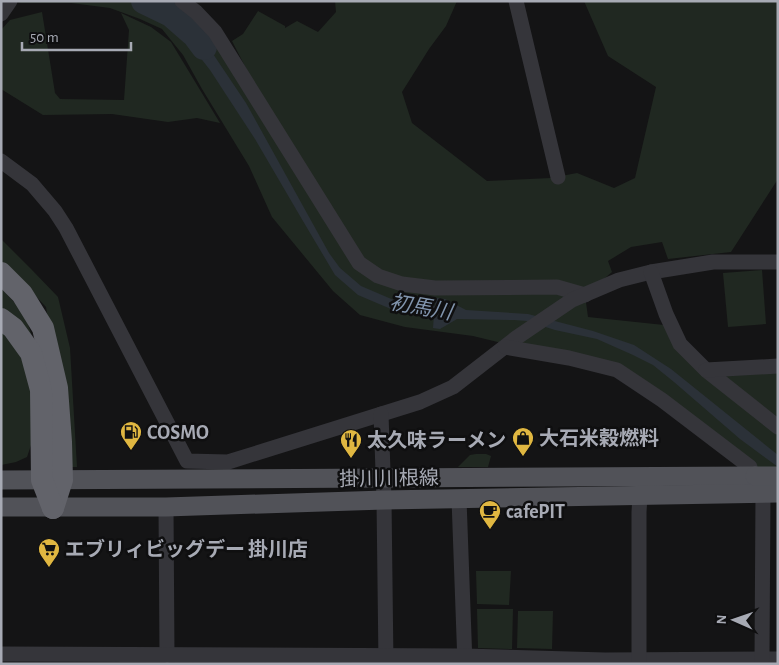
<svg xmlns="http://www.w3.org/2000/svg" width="779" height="665" viewBox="0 0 779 665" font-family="'Alegreya Sans','Noto Sans JP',sans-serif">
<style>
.green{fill:#202821}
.water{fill:#2b3138}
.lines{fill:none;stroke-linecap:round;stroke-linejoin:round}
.river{stroke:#2b3138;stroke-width:26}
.minor{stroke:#35353a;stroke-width:15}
.major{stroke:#515258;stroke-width:19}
.highway{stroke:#62636a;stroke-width:22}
.major-bridge{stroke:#515258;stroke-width:19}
.labels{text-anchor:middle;stroke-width:5;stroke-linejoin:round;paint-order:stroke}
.poi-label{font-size:20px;font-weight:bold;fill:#a7aab4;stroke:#0f0f10;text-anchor:start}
.street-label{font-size:20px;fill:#a7aab4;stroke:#0f0f10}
.water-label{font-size:21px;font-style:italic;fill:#8194ac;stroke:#0f0f10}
</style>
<rect width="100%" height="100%" fill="#141415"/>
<g class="green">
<path d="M13 1H173L185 10 252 80 232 41 243 34 258 11 285 26V28L297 21 318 32 336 12 335 1H457L446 26 429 49 402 92 412 123 487 181 551 178 577 173 614 188 635 178 656 87 608 56 584 1H778V179L731 252 668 259 662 242 631 247 608 261 612 272 585 295 588 317 664 325 778 433V485L620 372 473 336 405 327 360 315 333 291 272 217 249 166 202 89 183 55 162 29 140 19 110 8 71 3H21Z"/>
<path d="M42 12 55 93 60 99 124 100 129 30 121 13 151 27 171 42 220 123 197 118 168 122 112 114 43 115 1 89V30L10 20Z"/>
<path d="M1 239 32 270 58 297 70 348 77 467H68L70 448 46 307 32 292 1 264Z"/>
<path d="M762 270 766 324 728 327 723 273Z"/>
<path d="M1 288 25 314 33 340 1 314Z"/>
<path d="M1 331 16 347 28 372 32 390 31 445 27 457 16 462 1 465Z"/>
<path d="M778 367V418L722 374Z"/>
<path d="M476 454H486L491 456 488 467H458L470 455Z"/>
<path d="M476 571H511L509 605 477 604Z"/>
<path d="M477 609H513L512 649 478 648Z"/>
<path d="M518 611H553L552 649 517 648Z"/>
</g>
<path class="water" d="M183 15 205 42 246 103 329 253 340 268 361 286 396 301 435 306 436 298 445 299 466 310 528 314 593 331 634 345 671 369 778 455V467L740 439 674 382 653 365 633 355 597 339 555 330 527 321 514 320 457 319 440 329 433 328 434 315 391 309 358 295 335 275 300 216 255 139 210 70 177 28Z"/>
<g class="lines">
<path class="river" d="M144 1 171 14 195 35 204 47"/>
<g class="minor">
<path d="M182 1 196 12 215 32 359 263 378 276 402 284 435 288 557 287 585 295"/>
<path d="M516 1 558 177"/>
<path d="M1 14 10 1"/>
<path d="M1 161 32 184 55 211 66 228 187 461 228 462 420 402 453 387 516 338 572 300 619 280 651 272 713 262H778"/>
<path d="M651 272 666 314 680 344 706 370 778 427"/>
<path d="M505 347 569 358 617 370 662 400 750 467"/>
<path d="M706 370 778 366"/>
<path d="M381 414 384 500 386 664"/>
<path d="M459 499 465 664"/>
<path d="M166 507 167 655"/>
<path d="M1 654 464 656 605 660 778 659"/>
<path d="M762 659 763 493"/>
<path d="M639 660V512L640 496"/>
</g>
<g class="major">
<path d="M1 480 755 476"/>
<path d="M1 507H166L384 500 778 493"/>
</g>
<g class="highway">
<path d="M1 273 22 294 43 328 57 388 61 442 62 480 53 508"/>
<path d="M1 319 13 328 31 353 41 390 42 480 53 508"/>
</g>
<path class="major-bridge" d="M755 476H778"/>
</g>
<defs>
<g id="fuel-pin" transform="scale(1.125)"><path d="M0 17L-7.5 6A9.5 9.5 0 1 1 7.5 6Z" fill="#e0b741" stroke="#0f0f10"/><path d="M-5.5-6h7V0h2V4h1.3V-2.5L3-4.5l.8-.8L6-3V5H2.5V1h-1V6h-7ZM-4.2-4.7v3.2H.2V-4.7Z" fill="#111"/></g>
<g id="shop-pin" transform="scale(1.125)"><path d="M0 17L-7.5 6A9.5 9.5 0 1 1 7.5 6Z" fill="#e0b741" stroke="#0f0f10"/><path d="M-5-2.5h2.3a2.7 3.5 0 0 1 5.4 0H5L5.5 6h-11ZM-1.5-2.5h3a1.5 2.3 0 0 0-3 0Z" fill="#111"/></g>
<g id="restaurant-pin" transform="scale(1.125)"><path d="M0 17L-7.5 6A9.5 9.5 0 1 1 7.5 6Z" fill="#e0b741" stroke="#0f0f10"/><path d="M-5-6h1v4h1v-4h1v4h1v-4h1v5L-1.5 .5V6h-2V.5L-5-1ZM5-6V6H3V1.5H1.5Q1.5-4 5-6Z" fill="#111"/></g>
<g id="cafe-pin" transform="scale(1.125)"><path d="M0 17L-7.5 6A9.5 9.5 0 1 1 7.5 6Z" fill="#e0b741" stroke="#0f0f10"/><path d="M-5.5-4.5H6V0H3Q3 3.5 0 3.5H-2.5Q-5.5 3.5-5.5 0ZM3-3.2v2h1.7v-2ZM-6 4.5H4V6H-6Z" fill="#111"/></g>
<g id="supermarket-pin" transform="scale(1.125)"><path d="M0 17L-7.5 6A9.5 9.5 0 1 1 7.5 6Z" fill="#e0b741" stroke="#0f0f10"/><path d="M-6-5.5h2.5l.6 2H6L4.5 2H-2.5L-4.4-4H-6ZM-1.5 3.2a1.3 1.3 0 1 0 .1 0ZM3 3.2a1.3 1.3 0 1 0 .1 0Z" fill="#111"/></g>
</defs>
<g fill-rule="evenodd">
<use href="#fuel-pin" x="131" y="432"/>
<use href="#shop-pin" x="523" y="438"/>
<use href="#restaurant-pin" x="351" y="440"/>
<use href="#cafe-pin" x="490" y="511"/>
<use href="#supermarket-pin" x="49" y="549"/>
</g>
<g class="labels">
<g class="poi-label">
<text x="147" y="439">COSMO</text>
<text x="539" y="445">大石米穀燃料</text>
<text x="367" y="447">太久味ラーメン</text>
<text x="506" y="518">cafePIT</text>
<text x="65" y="556">エブリィビッグデー 掛川店</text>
</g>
<g class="street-label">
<text transform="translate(389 478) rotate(-1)" y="7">掛川川根線</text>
</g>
<g class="water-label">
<text transform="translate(421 307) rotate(10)" y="7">初馬川</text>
</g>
</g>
<rect width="779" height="665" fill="none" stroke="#a7aab4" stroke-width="5"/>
<g transform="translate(734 620) rotate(272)" stroke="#0f0f10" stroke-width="4" paint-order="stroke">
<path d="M0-4L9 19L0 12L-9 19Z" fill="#a7aab4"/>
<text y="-8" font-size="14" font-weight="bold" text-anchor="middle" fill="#a7aab4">N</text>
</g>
<path d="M22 42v8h109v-8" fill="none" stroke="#a7aab4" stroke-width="2.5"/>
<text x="30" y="42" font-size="15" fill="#a7aab4" stroke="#0f0f10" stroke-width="4" paint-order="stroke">50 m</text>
</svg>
